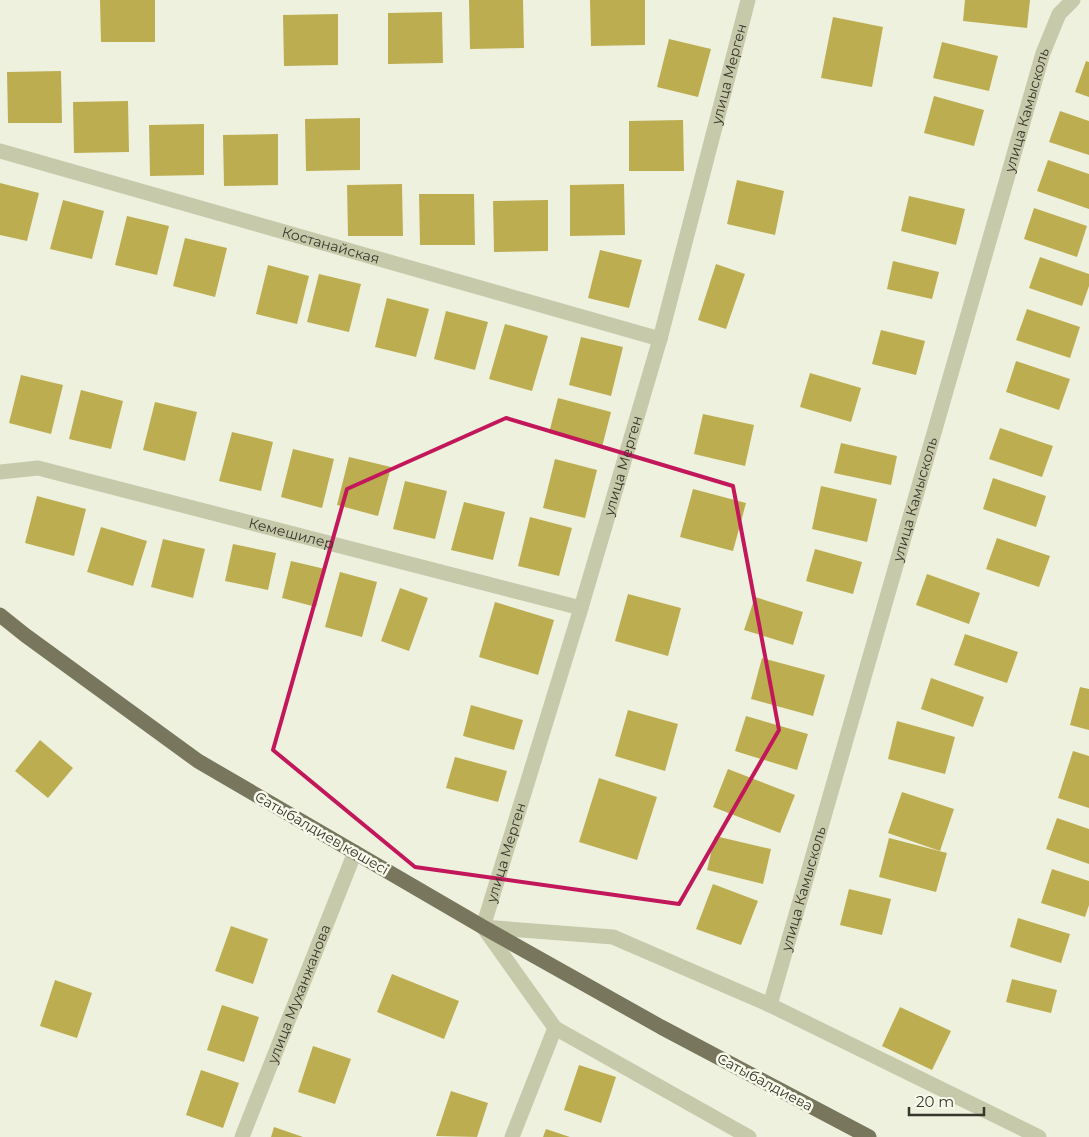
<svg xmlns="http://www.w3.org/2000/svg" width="1089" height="1137" viewBox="0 0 1089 1137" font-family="Montserrat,sans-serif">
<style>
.building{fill:#bdad51}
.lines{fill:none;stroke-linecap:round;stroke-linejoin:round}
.minor{stroke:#c7c9ab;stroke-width:15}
.major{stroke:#78765c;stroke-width:15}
.marked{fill:none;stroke:#c2185b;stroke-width:4;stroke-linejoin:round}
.labels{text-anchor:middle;stroke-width:5;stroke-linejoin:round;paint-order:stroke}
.street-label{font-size:14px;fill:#37362a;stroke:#f7f9eb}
</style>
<rect width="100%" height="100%" fill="#eff1df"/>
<g class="building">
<path d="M100 0H155V42H101Z"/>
<path d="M469 0H523L524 48 470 49Z"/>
<path d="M590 0H645V45L591 46Z"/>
<path d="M965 0H1030L1027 28 963 21Z"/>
<path d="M442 12 443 63 388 64V13Z"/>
<path d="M338 14V65L284 66 283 15Z"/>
<path d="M833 17 883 27 872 87 821 78Z"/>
<path d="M669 39 711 49 698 97 657 87Z"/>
<path d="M942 42 998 56 989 91 933 78Z"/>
<path d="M1086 61 1089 62V97L1075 92Z"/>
<path d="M61 71 62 123H8L7 72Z"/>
<path d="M934 96 984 110 974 146 924 133Z"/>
<path d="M128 101 129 152 74 153 73 102Z"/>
<path d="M1060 111 1089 121V155L1049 142Z"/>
<path d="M360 118V170L306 171 305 119Z"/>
<path d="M683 120 684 171H629V121Z"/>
<path d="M204 124V175L150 176 149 125Z"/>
<path d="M278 134V185L224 186 223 135Z"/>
<path d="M1048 160 1089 174V209L1037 191Z"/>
<path d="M737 180 784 191 775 235 727 224Z"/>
<path d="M0 183 39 193 27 241 0 235Z"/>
<path d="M402 184 403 236H348L347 185Z"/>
<path d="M624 184 625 235 570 236V185Z"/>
<path d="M419 194H474L475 245H420Z"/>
<path d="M909 196 965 209 956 245 901 231Z"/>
<path d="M63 200 104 211 92 259 50 249Z"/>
<path d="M548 200V251L494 252 493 201Z"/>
<path d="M1034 208 1087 226 1077 257 1024 239Z"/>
<path d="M127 216 169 226 157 275 115 265Z"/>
<path d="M185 238 227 248 215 297 173 286Z"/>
<path d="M600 250 642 260 629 308 588 298Z"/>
<path d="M1040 257 1089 274V286L1082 306 1029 288Z"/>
<path d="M893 261 939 272 932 299 887 289Z"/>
<path d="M716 264 745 274 726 329 698 320Z"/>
<path d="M268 265 309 276 297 324 256 314Z"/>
<path d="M319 274 361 284 349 332 307 322Z"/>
<path d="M387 298 429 309 416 357 375 347Z"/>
<path d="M1027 309 1080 327 1070 358 1016 340Z"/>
<path d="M446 311 488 322 475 370 434 359Z"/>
<path d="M505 324 548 336 532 391 489 379Z"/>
<path d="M881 330 925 341 916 375 872 364Z"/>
<path d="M581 337 623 347 611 396 569 385Z"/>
<path d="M1016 361 1070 379 1059 410 1006 392Z"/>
<path d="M810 373 861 388 851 422 800 407Z"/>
<path d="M21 375 63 385 51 434 9 423Z"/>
<path d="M81 390 123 401 111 449 69 439Z"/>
<path d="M558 398 611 412 602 447 549 433Z"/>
<path d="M155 402 197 412 185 461 143 450Z"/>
<path d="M703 414 754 425 745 466 694 454Z"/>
<path d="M1000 428 1053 446 1042 477 989 459Z"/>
<path d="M232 432 273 442 261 491 219 481Z"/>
<path d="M841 443 897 456 891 485 834 473Z"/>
<path d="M293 449 334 459 322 508 281 497Z"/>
<path d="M349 457 391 467 378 516 337 505Z"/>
<path d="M555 459 597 470 585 518 543 508Z"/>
<path d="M993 478 1046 496 1036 527 983 509Z"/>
<path d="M405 481 447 491 435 539 393 529Z"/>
<path d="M821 486 877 499 867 542 812 529Z"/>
<path d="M693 489 746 503 733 551 680 537Z"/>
<path d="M37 496 86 509 74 556 25 543Z"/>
<path d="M464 502 505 512 493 560 451 550Z"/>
<path d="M530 517 572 528 559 576 518 566Z"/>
<path d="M101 527 147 541 133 586 87 572Z"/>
<path d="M997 538 1050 556 1039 587 986 569Z"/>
<path d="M163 539 205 549 193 598 151 587Z"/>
<path d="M233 544 276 553 268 590 225 581Z"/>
<path d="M815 549 862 562 853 594 806 581Z"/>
<path d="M291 561 325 569 316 607 282 598Z"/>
<path d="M340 572 377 582 362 637 325 627Z"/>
<path d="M927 574 980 593 969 624 916 605Z"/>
<path d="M400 588 428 598 409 651 381 641Z"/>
<path d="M628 594 681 608 668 656 615 641Z"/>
<path d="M755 597 803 612 793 645 744 630Z"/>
<path d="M495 602 554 620 538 675 479 657Z"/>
<path d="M965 634 1018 652 1007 683 954 665Z"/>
<path d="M762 658 825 675 813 716 751 699Z"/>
<path d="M931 678 984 697 973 727 921 709Z"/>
<path d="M1080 687 1089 689V730L1070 725Z"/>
<path d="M471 705 523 720 514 750 463 736Z"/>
<path d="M628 710 678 724 665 771 615 756Z"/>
<path d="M746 716 808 734 797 770 735 751Z"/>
<path d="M897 721 955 737 945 774 888 759Z"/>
<path d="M40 740 73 768 48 798 15 771Z"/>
<path d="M1073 751 1089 756V808L1058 798Z"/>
<path d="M455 757 507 771 498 802 446 788Z"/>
<path d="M728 769 795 795 780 833 713 807Z"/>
<path d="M599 778 657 797 637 860 579 842Z"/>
<path d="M902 792 954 809 940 851 888 833Z"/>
<path d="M1057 818 1089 829V864L1046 849Z"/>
<path d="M715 836 771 849 763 884 707 870Z"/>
<path d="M889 838 947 853 936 892 879 877Z"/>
<path d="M1052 869 1089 881V905L1085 917 1041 903Z"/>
<path d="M713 884 758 901 741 945 696 929Z"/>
<path d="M849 889 891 899 882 935 840 925Z"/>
<path d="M1018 918 1070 934 1061 963 1010 947Z"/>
<path d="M231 926 268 939 253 984 215 971Z"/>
<path d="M392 974 459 1001 444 1039 377 1012Z"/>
<path d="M1012 979 1057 990 1051 1013 1006 1002Z"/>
<path d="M55 980 92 993 77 1038 40 1026Z"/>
<path d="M222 1005 259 1017 244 1062 207 1050Z"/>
<path d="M900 1007 951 1031 932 1070 882 1046Z"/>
<path d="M313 1046 351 1059 335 1104 298 1092Z"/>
<path d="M579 1065 616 1077 601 1123 564 1110Z"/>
<path d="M201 1070 239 1083 223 1128 186 1115Z"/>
<path d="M451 1091 488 1103 477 1137 436 1136Z"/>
<path d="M274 1127 303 1137H271Z"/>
<path d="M546 1129 570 1137H543Z"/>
</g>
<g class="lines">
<g class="minor">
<path id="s1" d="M0 151 660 339"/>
<path id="s2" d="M0 472 38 468 581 608"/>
<path id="s3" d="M483 927 581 608 660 339 748 0"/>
<path d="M483 927 613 937 770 1005 1039 1137"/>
<path d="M483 927 555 1028 749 1137"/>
<path id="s4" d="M770 1005 1043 53 1059 14 1073 0"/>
<path id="s5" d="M242 1137 355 852"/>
<path d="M512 1137 555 1028"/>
</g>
<path class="major" d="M0 615 25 635 198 761 483 927 661 1027 869 1137"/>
</g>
<path class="marked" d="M506 418 733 486 779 730 679 904 415 867 273 750 347 489Z"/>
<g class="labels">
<g class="street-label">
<text dy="5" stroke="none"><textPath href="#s3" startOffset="888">улица Мерген</textPath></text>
<text dy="5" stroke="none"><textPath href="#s4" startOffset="931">улица Камысколь</textPath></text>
<text dy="5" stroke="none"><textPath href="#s1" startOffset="344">Костанайская</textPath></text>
<text dy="5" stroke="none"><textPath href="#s3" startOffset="482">улица Мерген</textPath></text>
<text dy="5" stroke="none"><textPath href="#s4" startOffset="526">улица Камысколь</textPath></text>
<text dy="5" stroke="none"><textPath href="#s2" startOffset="300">Кемешилер</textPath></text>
<text transform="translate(322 833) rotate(30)" y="5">Сатыбалдиев көшесі</text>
<text dy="5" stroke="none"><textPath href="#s3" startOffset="78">улица Мерген</textPath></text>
<text dy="5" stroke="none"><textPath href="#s4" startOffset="121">улица Камысколь</textPath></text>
<text dy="5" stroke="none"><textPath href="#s5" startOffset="154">улица Муханжанова</textPath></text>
<text transform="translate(765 1082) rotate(28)" y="5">Сатыбалдиева</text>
</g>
</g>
<path d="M909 1107v8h75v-8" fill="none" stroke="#37362a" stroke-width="2.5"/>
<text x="916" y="1107" font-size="15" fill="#37362a" stroke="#f7f9eb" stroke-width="4" paint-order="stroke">20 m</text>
</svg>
